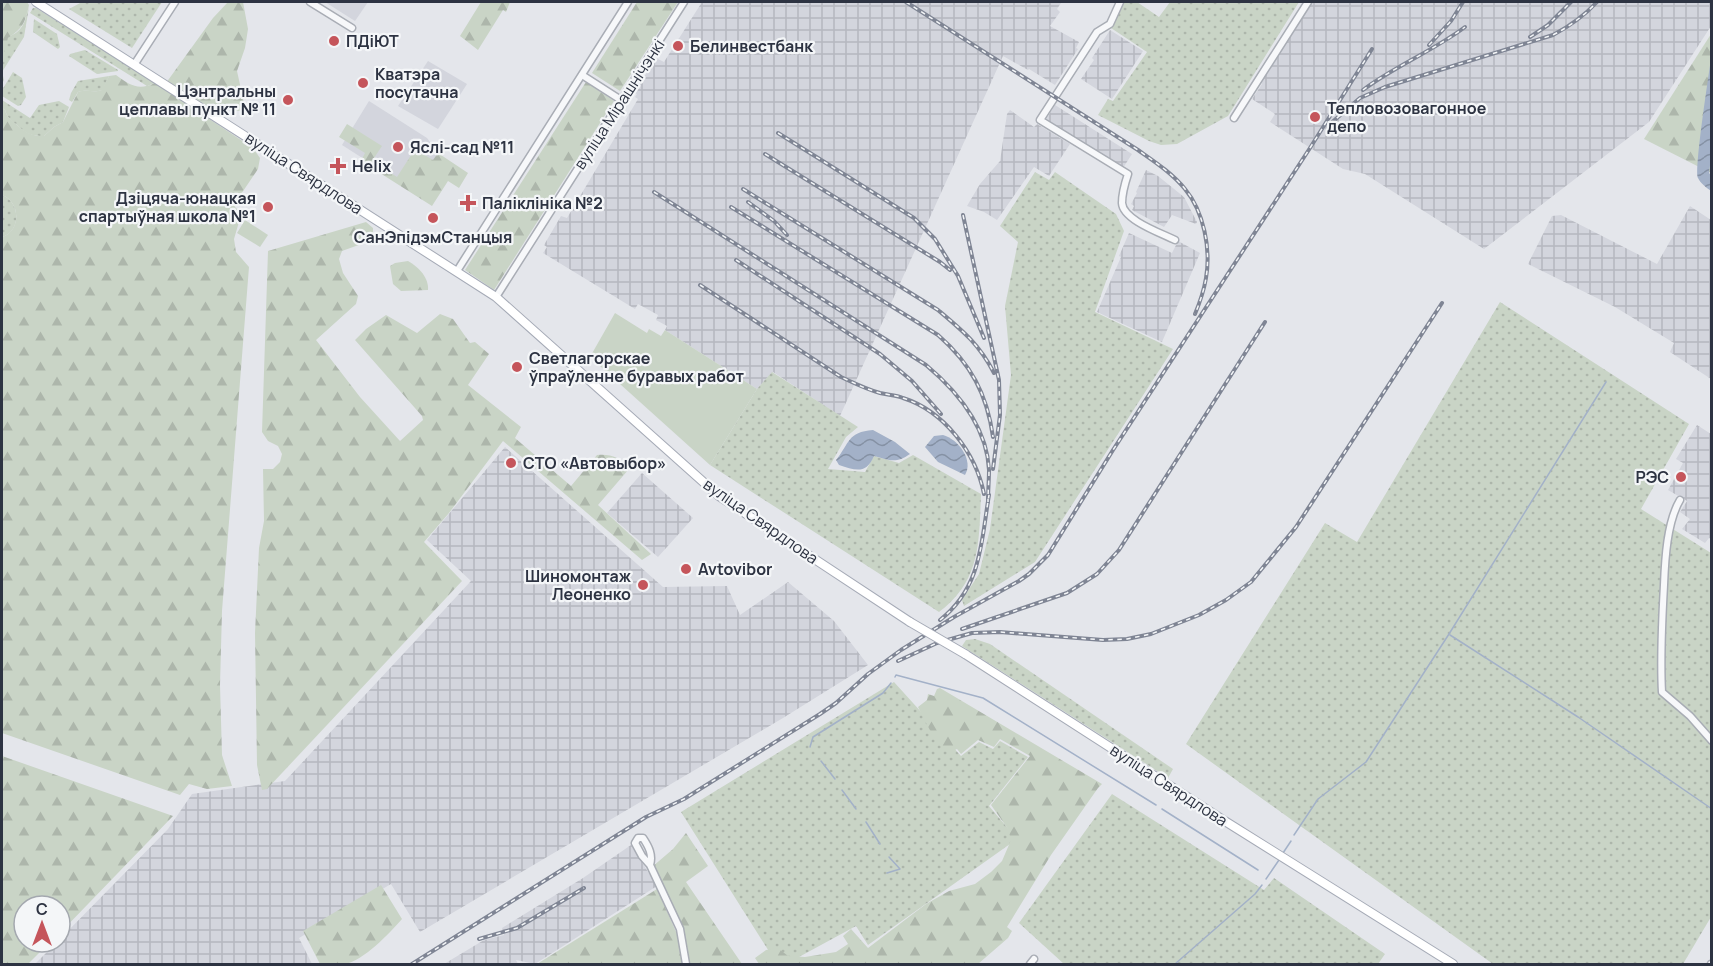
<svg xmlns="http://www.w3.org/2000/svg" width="1713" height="966" viewBox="0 0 1713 966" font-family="Manrope,sans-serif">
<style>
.built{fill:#d3d5dd}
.industrial{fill:url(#industrial-grid)}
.grass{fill:url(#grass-dots)}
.forest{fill:url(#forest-firs)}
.park{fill:#c9d4c6}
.water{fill:url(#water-waves)}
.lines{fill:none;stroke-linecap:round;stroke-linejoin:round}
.stream{stroke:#a3b1c8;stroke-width:1.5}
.minor-casing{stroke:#a9adb5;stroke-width:9}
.major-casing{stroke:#a5aab6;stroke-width:10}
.minor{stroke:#f7f8fa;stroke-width:6}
.major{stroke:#fff;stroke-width:8}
.rail-casing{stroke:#7f8594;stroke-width:4}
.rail{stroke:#f4f6f8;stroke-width:1.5;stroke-dasharray:4.5;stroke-linecap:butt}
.major-bridge-casing{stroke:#a5aab6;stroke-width:10;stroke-linecap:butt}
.major-bridge{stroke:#fff;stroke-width:8}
.poi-dot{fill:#c5555b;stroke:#f4f6f8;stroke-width:2}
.labels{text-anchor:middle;stroke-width:4.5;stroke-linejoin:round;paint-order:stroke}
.poi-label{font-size:16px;font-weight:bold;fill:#2d3342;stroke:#f4f6f8;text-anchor:start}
.street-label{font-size:16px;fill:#2d3342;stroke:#f4f6f8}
</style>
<defs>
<pattern id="industrial-grid" width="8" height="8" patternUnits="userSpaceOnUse" patternTransform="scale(1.5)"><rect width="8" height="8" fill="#d3d5dd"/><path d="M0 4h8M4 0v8" fill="none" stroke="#b5b7bf"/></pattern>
<pattern id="grass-dots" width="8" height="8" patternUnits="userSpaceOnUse" patternTransform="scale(1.5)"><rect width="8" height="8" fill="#c9d4c6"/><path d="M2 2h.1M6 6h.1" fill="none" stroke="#adb6ab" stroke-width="1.8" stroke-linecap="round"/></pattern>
<pattern id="forest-firs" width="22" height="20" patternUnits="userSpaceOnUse" patternTransform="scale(1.5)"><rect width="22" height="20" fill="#c9d4c6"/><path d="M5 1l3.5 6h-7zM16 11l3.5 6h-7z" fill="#adb6ab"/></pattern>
<pattern id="water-waves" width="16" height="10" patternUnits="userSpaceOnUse" patternTransform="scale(1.5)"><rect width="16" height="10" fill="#a3b1c8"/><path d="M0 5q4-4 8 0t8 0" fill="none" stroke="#8591a4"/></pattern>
</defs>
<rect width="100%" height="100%" fill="#e4e6eb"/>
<g class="built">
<path d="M325 2H368L355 21Z"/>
<path d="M428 61 467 84 438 129 398 106Z"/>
<path d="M369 101 427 138 436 150 434 153 440 158 411 189 342 145Z"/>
</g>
<g class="industrial">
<path d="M702 2H1058L1061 3 1057 9 1060 12 1050 26 1079 42 1076 48 1078 49 1055 85 1029 69 1028 70 1003 56 840 416 773 372 757 389 665 330 667 326 656 320 658 315 638 304 635 309 543 253 547 247 544 245 561 216 567 218 638 99 635 97 637 94 634 93 656 58 664 62Z"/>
<path d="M1312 2H1711V26L1649 122 1484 249 1365 174 1343 169 1270 122 1275 114 1252 99 1262 84 1261 82Z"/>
<path d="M1110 30 1143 51 1112 99 1081 79 1094 60 1092 58Z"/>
<path d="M1055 105 1132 154 1123 168 1049 123 1047 118Z"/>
<path d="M1010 110 1034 127 1037 124 1070 144 1049 176 1034 167 997 220 984 212 967 206 980 184 1000 161 1007 114Z"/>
<path d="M1146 170 1158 176 1184 197 1197 222 1196 224 1172 215 1164 227 1132 210 1134 206 1131 204 1137 193 1136 192Z"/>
<path d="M1690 206 1711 220V379L1670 352 1674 343 1615 307 1528 264 1552 216 1561 215 1657 264Z"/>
<path d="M1129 233 1172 253 1178 241 1200 253 1162 342 1097 312 1121 257 1119 256Z"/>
<path d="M1697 425 1711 434V539L1709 538 1705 543 1682 529 1690 519 1680 512 1687 501 1668 490 1683 463 1676 459Z"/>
<path d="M505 447 663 587 727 586 740 615 788 582 834 621 868 665 783 718 420 932 391 884 299 938 312 964H35L57 942H60V939L168 829 192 794 285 781 471 581 427 540Z"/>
<path d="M642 473 693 518 658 557 607 513Z"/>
<path d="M631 845 657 886 535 964 516 960 518 964H444L484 940 504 935 502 928 583 878Z"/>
</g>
<g class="grass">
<path d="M82 2H162L132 48 69 9Z"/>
<path d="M1124 2H1137L1159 17 1170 2H1299L1228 116 1177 144 1161 145 1149 141 1098 115 1108 99 1113 101 1147 52 1111 28Z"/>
<path d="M29 7 24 37 2 72 4 80 2 84C2 72 0 46 9 37 11 35 15 34 17 32 25 26 26 16 29 7Z"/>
<path d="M33 8H36L155 83 147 86 30 13Z"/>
<path d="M34 19 57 34 60 47 58 49 33 32Z"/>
<path d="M85 50 118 70V71L97 74 69 56 70 54Z"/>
<path d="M13 72 22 78 26 97 21 105 18 106 2 96V90Z"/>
<path d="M109 76 103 90C92 93 88 89 78 92L72 102 69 100 71 93 78 81Z"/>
<path d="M2 100 30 118 39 105 59 101 69 107 63 122 54 127 44 136C32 136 26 134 17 125 11 120 7 118 5 110L2 108Z"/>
<path d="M1035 172 1049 180 1055 172 1116 214 1124 231 1095 312 1173 349 1035 562 964 606 962 600 979 574 990 529 1011 375 1005 306 1018 242 1000 226Z"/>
<path d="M2 195C21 202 21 232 2 237Z"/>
<path d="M1500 302 1689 424 1641 509 1711 553V917L1683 964H1493L1186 744 1325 523 1357 542Z"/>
<path d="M772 372 858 427 846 437 828 469 865 472 874 456 899 463 913 455 981 494C979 541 981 581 939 612L710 465 757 389Z"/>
<path d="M975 639 990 644 1173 769 1168 778 962 646 966 640Z"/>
<path d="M894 682 961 756 979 742 993 749 1000 741 1028 757 989 806 1017 839 868 945 856 926 786 964H777L681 812Z"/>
<path d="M1112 794 1264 890 1274 878 1385 954 1378 964H1064L1019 923Z"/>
</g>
<g class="forest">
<path d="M2 2H27L29 5C25 23 23 28 8 38L2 59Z"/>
<path d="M228 2H243L248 29 245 48 237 71 246 112 221 108 208 111 166 83 213 18Z"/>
<path d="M481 2H510L506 12 503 10 478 50 460 36Z"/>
<path d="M637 2H678L620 91 592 73Z"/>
<path d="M1711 34V173L1644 139Z"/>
<path d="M116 75C130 85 138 91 155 83L253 148 260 158 258 169 235 203V207L238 210 241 215 234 239 236 252 249 267 222 611 220 685 222 755 232 786 207 789 189 784 180 795 2 733V237C21 231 21 202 2 195V108L5 110C7 118 11 119 17 125 26 133 32 136 44 136L54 127 63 122 78 92C87 89 93 93 102 90L109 76Z"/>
<path d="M586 82 614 101 494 290 465 270Z"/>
<path d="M347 124 382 146 372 161 397 177 415 149 433 160 438 153 468 173 459 188 448 181 432 206 361 161 365 153 339 137Z"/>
<path d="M366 222 373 228V237L367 242 342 251 339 259 343 273 358 296 356 304 316 340 360 397 400 441 423 420 422 416 355 340 366 329 386 315 417 333 440 314 453 319 470 343 475 342 489 354 468 385 521 427 515 438 571 486 597 455C612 454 619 457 629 469L598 505 651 554 642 560 503 441 449 513 424 542 462 581 267 789 262 790 257 765 255 633 259 548 264 521 263 469H273L280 462 282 454 278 446 268 441 262 432 268 251Z"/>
<path d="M408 261C419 267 429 278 428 290L401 291 393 284 390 266 395 263Z"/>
<path d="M940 688 1102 784 1098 788 1051 855 1007 927 1012 931 1008 938 978 964H759L755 958 766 950 778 948 788 956 805 957 836 952 848 944 843 936 851 929 868 948 926 904 949 891 975 884 991 872 1002 861 1011 840 1008 829 991 805 1030 756 1000 739 994 747 978 740 961 754 957 749 951 752C936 746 925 721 918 707L927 700 928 694 934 696 937 689Z"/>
<path d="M2 756 173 816 60 933V906H24V942H50L28 964H2Z"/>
<path d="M686 833 708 866 686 882 742 964H688L682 931 652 867 673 849Z"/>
<path d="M381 885 402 919C390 933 363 961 345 964 337 966 328 965 320 964L303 931Z"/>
<path d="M657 889 677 934 682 964H537Z"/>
</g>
<g class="park">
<path d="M245 220 268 235 260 247 237 233Z"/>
<path d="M615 313 647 333 649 329 661 336 665 330 757 389 710 465 590 357Z"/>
</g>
<g class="water">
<path d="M1711 58 1712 151 1709 173 1711 175V191C1707 188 1700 183 1698 178 1694 169 1709 74 1711 58Z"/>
<path d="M873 430 895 442 910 454C896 464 889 460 874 456 866 475 855 470 839 465L836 460C850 443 847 432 873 430Z"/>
<path d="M943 435C958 439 974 460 965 475L938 462 925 447 934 436Z"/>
</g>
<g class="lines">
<g class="stream">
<path d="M1450 635 1578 717 1712 809"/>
<path d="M895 677 896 675 983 698 1156 805"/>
<path d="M810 747 813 737 883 693 891 683"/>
<path d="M821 761 835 779"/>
<path d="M842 790 856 809"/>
<path d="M1162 809 1258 870"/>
<path d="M866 822 880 844"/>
<path d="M1294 835 1318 799 1366 762 1449 634 1606 382"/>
<path d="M1283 853 1291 841"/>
<path d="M887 873 900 869 889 857"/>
<path d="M1266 879 1279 860"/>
<path d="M1175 964 1255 894 1262 885"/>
</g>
<g class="minor-casing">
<g id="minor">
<path d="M310 2 352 28"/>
<path d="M1120 2 1110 24 1097 32 1040 120 1128 174C1125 183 1122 193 1122 203 1123 220 1161 233 1175 240"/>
<path d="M134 65 175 2"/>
<path d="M582 75 621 100"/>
<path d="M1234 118 1308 2"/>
<path d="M457 271 628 2"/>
<path d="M496 297 684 2"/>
<path d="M1680 500C1667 522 1665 559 1664 585 1662 621 1660 656 1662 692L1690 716 1712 741"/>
<path d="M650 865C653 855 649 847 643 838H638L635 843 642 856 650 865 680 929 686 964"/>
<path d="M1030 964 1034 959"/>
<path d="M1711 964H1712"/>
</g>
</g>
<g class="major-casing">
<g id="major">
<path d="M36 2 496 297 719 496 910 622"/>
<path d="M965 654 1220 818 1453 964"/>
</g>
</g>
<use href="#minor" class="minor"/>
<use href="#major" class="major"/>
<g class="rail-casing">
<g id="rail">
<path d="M906 2 1138 150C1155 162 1172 173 1185 189 1204 212 1211 249 1206 278 1204 290 1200 302 1195 314"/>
<path d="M1530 37 1548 25 1571 2"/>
<path d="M1429 45 1451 21 1463 2"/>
<path d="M1363 90C1395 66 1433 51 1465 27"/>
<path d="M1330 124 1360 98 1385 87 1553 35C1570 26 1584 16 1597 2"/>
<path d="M778 133 914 218 935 239 958 276 984 338"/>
<path d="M765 154 940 262 950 270"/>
<path d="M743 189 938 310C963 331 979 344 994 373"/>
<path d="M654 192 926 365C957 391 987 427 989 470 989 480 988 491 988 502"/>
<path d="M748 202 774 221 787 235"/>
<path d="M731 207 938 335C971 364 987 394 993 437"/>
<path d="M963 215 999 380 1000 415 993 469"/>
<path d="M736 260 880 354 912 381 941 414"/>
<path d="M700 285 841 377C854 383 866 389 880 393 888 395 896 395 903 398 944 411 976 453 984 494"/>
<path d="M940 620C982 587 981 542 989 495"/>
<path d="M962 629 1067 593 1097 574 1119 550 1265 322"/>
<path d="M898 661 937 643 972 633 1000 632 1103 640 1127 639 1151 634 1199 615 1226 600 1251 582 1296 527 1442 303"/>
<path d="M479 939 517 928 584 888"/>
<path d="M412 964 646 817 684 799 820 714 836 703 868 674 901 650 954 617 1019 581 1029 574 1048 555 1113 450 1310 148 1372 49"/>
</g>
</g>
<use href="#rail" class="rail"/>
<g class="major-bridge-casing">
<path id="major-bridge" d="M910 622 965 654"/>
</g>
<use href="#major-bridge" class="major-bridge"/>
</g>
<g class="poi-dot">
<circle cx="334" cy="41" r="6"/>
<circle cx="678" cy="46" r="6"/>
<circle cx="363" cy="83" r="6"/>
<circle cx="288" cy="100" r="6"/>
<circle cx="1315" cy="117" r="6"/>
<circle cx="398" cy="147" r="6"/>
<path d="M335 157h6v6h6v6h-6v6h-6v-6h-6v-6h6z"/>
<path d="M465 194h6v6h6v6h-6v6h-6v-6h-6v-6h6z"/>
<circle cx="268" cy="207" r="6"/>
<circle cx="433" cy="218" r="6"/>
<circle cx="517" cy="367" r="6"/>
<circle cx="511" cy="463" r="6"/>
<circle cx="1681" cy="477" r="6"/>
<circle cx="686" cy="569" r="6"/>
<circle cx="643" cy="585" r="6"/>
</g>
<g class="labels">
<g class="poi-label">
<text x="346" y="47">ПДіЮТ</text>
<text x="690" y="52">Белинвестбанк</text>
<text x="375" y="80">Кватэра<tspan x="375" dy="18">посутачна</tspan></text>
<text x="276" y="97" text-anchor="end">Цэнтральны<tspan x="276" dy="18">цеплавы пункт № 11</tspan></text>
<text x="1327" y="114">Тепловозовагонное<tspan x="1327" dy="18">депо</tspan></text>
<text x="410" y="153">Яслі-сад №11</text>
<text x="352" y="172">Helix</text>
<text x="256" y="204" text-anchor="end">Дзіцяча-юнацкая<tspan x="256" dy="18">спартыўная школа №1</tspan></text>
<text x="482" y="209">Паліклініка №2</text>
<text x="433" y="243" text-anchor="middle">СанЭпідэмСтанцыя</text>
<text x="529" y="364">Светлагорскае<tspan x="529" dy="18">ўпраўленне буравых работ</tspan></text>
<text x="523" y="469">СТО «Автовыбор»</text>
<text x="1669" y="483" text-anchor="end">РЭС</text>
<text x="698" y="575">Avtovibor</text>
<text x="631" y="582" text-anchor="end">Шиномонтаж<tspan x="631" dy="18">Леоненко</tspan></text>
</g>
<g class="street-label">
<text transform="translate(619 104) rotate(-57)" y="6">вуліца Мірашнічэнкі</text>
<text transform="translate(304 173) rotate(33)" y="6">вуліца Свярдлова</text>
<text transform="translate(761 521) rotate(35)" y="6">вуліца Свярдлова</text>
<text transform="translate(1169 785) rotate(33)" y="6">вуліца Свярдлова</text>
</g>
</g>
<rect width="1713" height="966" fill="none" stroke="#2d3342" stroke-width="6"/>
<g transform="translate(42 924)"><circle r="28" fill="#f4f6f8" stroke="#a4a8af" stroke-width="1.5"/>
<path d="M0-4.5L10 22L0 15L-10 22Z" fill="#c5555b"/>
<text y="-9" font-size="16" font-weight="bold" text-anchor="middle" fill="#2d3342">С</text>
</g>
</svg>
